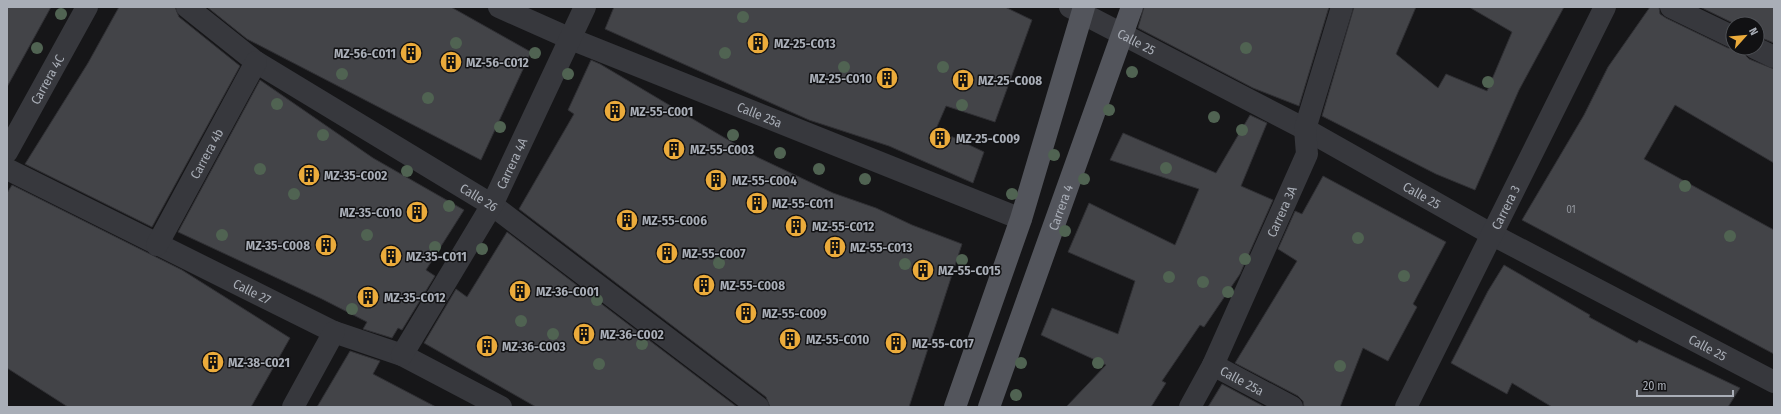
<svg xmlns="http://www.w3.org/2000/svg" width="1781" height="414" viewBox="0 0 1781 414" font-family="'Fira Sans Condensed',sans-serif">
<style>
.building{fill:#434448;stroke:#303034}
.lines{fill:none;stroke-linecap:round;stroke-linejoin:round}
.minor{stroke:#37383d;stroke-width:22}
.major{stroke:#53555c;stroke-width:22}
.tree{fill:#506352}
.labels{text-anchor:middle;stroke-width:3;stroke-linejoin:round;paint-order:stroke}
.number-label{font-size:11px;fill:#90949b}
.street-label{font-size:13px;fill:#a9aeb7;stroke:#111113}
.poi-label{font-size:13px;font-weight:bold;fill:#a9aeb7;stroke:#111113;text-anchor:start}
</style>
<rect width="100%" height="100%" fill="#161618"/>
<g class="building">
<path d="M7 7H51L7 87Z"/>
<path d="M119 7H175L179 17 240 66 152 227 25 164 88 63Z"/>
<path d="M207 7H451L531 52 481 160 247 39Z"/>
<path d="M614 7H1005L1032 20 995 122 946 106 936 129 984 152 973 183 889 146 809 120 605 29Z"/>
<path d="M1144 7H1329L1299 106 1253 88 1138 28Z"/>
<path d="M1354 7H1416L1396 54 1438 88 1446 74 1487 91 1512 32 1469 7H1564L1519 90 1475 190 1436 174 1322 116Z"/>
<path d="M1650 7H1659L1660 14 1666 18 1728 48H1743L1745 55 1749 59 1774 69V163L1675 105 1644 159 1774 230V354L1522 220 1584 115 1608 67Z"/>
<path d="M1700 7H1774V43L1757 36V24H1735Z"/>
<path d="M591 60 600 64 757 157 833 193 876 208 912 225 962 244 909 407H770L766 397 519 209 574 114 568 110Z"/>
<path d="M260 80 373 158 464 210 426 270 435 276 402 330 398 328 392 338 363 329 367 322 322 299 178 232Z"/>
<path d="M1250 115 1267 123 1241 186 1273 200 1240 274 1204 327 1200 325 1162 381 1166 383 1151 407H1066L1106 365 1041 335 1052 308 1118 334 1135 281 1068 252 1089 203 1175 245 1199 189 1110 160 1123 133 1216 173Z"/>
<path d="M1323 176 1446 242 1413 304 1417 307 1388 361 1363 348 1340 407H1304L1303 401 1298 396 1235 363 1297 261 1278 249 1295 211 1302 214Z"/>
<path d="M12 185 182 270 290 338 251 407H68L7 368V193Z"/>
<path d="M507 232 737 407H536L424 343 456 289 467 297Z"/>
<path d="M1504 265 1590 315 1589 317 1637 343 1639 340 1740 388 1728 407H1552L1512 383 1507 394 1451 363 1488 291Z"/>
<path d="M350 351 380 361 373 374 436 407H317Z"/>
<path d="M1222 384 1265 407H1208Z"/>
</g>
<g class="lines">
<g class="minor">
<path id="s1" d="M187 7 256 62 492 205 758 407"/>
<path id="s2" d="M499 7 571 39 1021 219"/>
<path id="s3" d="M1070 7 1305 129 1491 234 1774 382"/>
<path d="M1671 7 1733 37"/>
<path d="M1755 48 1774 57"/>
<path id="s4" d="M7 152 87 7"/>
<path id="s5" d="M7 169 334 332 402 355 501 407"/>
<path id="s6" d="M157 245 256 62"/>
<path id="s7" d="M402 355 492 205 585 7"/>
<path id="s8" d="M1213 365 1292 407"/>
<path d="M293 407 334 332"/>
<path id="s9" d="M1190 407 1213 365 1307 154 1305 129 1342 7"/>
<path id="s10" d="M1406 407 1605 7"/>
</g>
<g class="major">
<path d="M955 407 1021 219 1084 7"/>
<path id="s11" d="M989 407 1132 7"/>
</g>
</g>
<g class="tree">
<circle cx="61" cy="14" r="6"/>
<circle cx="743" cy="17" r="6"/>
<circle cx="761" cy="39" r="6"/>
<circle cx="456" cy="43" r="6"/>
<circle cx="37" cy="48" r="6"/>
<circle cx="1246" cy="48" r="6"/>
<circle cx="535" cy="53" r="6"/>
<circle cx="725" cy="53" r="6"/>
<circle cx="844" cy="67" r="6"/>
<circle cx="943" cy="67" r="6"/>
<circle cx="1132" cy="72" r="6"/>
<circle cx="342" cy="74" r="6"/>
<circle cx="568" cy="74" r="6"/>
<circle cx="1488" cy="82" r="6"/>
<circle cx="428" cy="98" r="6"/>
<circle cx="277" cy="104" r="6"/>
<circle cx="962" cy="105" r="6"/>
<circle cx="1109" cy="110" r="6"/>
<circle cx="1214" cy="117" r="6"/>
<circle cx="500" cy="127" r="6"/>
<circle cx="1242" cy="130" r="6"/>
<circle cx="323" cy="135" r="6"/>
<circle cx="733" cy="135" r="6"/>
<circle cx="780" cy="153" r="6"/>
<circle cx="1054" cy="155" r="6"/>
<circle cx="1166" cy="168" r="6"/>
<circle cx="260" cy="169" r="6"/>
<circle cx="819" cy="169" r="6"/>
<circle cx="407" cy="171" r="6"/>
<circle cx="865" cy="179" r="6"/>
<circle cx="1084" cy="179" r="6"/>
<circle cx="1685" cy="186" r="6"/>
<circle cx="294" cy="194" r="6"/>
<circle cx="1012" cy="194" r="6"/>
<circle cx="449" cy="206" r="6"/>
<circle cx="1065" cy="231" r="6"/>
<circle cx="222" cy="235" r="6"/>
<circle cx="367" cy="235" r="6"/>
<circle cx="1730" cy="236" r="6"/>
<circle cx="1358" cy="238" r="6"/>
<circle cx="435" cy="247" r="6"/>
<circle cx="482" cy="249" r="6"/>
<circle cx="1245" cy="259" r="6"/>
<circle cx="962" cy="260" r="6"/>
<circle cx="719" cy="263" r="6"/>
<circle cx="905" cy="264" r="6"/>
<circle cx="1404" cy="276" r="6"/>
<circle cx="1169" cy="277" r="6"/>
<circle cx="1203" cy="282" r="6"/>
<circle cx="1228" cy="292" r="6"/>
<circle cx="597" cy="300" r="6"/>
<circle cx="352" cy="309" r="6"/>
<circle cx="521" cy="321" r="6"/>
<circle cx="553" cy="334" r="6"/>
<circle cx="491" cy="342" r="6"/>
<circle cx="642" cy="344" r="6"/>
<circle cx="1021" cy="363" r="6"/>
<circle cx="1098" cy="363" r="6"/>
<circle cx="599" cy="364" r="6"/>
<circle cx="1340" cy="366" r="6"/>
<circle cx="1016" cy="395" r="6"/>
</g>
<defs>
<g id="building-disc" transform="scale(1.15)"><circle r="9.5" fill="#ebab3b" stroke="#111113"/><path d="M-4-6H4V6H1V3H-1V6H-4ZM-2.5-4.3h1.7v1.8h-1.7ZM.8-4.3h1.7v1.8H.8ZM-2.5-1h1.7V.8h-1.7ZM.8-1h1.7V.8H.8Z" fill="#111"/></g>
</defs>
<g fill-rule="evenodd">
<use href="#building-disc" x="758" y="43"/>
<use href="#building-disc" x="411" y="53"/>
<use href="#building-disc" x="451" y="62"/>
<use href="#building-disc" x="887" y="78"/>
<use href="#building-disc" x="963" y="80"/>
<use href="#building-disc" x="615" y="111"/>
<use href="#building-disc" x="940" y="138"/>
<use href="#building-disc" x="674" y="149"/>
<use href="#building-disc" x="309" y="175"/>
<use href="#building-disc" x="716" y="180"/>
<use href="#building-disc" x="757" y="203"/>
<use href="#building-disc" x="417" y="212"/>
<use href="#building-disc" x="627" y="220"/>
<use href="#building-disc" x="796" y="226"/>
<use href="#building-disc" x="326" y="245"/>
<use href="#building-disc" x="835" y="247"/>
<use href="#building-disc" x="667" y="253"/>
<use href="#building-disc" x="391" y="256"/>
<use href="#building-disc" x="923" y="270"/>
<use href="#building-disc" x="704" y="285"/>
<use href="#building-disc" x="520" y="291"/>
<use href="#building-disc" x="368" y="297"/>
<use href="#building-disc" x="746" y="313"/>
<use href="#building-disc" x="584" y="334"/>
<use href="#building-disc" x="790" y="339"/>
<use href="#building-disc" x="896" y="343"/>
<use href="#building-disc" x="487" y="346"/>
<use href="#building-disc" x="213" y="362"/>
</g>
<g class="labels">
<g class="number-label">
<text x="1571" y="213">01</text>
</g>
<g class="street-label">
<text dy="5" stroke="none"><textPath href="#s3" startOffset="75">Calle 25</textPath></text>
<text dy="5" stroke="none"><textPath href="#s4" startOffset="83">Carrera 4C</textPath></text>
<text dy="5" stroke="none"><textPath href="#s2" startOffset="282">Calle 25a</textPath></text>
<text dy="5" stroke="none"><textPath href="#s6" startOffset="104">Carrera 4b</textPath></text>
<text dy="5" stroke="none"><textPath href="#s7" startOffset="221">Carrera 4A</textPath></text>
<text dy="5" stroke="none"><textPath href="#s3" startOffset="399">Calle 25</textPath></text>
<text dy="5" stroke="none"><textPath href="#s1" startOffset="349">Calle 26</textPath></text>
<text dy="5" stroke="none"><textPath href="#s11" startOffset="212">Carrera 4</textPath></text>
<text dy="5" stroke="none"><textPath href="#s10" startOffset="223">Carrera 3</textPath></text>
<text dy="5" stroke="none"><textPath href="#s9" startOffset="216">Carrera 3A</textPath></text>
<text dy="5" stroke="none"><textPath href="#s5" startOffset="274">Calle 27</textPath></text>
<text dy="5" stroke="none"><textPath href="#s3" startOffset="723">Calle 25</textPath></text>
<text dy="5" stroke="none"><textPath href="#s8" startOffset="33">Calle 25a</textPath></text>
</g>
<g class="poi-label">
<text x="774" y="48">MZ-25-C013</text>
<text x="396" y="58" text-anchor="end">MZ-56-C011</text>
<text x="466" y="67">MZ-56-C012</text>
<text x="872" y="83" text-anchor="end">MZ-25-C010</text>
<text x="978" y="85">MZ-25-C008</text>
<text x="630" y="116">MZ-55-C001</text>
<text x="956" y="143">MZ-25-C009</text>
<text x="690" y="154">MZ-55-C003</text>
<text x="324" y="180">MZ-35-C002</text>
<text x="732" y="185">MZ-55-C004</text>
<text x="772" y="208">MZ-55-C011</text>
<text x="402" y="217" text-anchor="end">MZ-35-C010</text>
<text x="642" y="225">MZ-55-C006</text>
<text x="812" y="231">MZ-55-C012</text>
<text x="310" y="250" text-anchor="end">MZ-35-C008</text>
<text x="850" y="252">MZ-55-C013</text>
<text x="682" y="258">MZ-55-C007</text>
<text x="406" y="261">MZ-35-C011</text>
<text x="938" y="275">MZ-55-C015</text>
<text x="720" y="290">MZ-55-C008</text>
<text x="536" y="296">MZ-36-C001</text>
<text x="384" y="302">MZ-35-C012</text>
<text x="762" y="318">MZ-55-C009</text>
<text x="600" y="339">MZ-36-C002</text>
<text x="806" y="344">MZ-55-C010</text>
<text x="912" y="348">MZ-55-C017</text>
<text x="502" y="351">MZ-36-C003</text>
<text x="228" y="367">MZ-38-C021</text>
</g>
</g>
<rect width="1781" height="414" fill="none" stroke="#a9aeb7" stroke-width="16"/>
<g transform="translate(1745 36) rotate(63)"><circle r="19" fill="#111113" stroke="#4e5055"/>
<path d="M0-3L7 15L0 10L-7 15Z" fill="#ebab3b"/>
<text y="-6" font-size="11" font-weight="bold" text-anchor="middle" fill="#a9aeb7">N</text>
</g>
<path d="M1637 390v6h96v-6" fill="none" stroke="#a9aeb7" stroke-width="2"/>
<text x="1643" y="390" font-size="12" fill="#a9aeb7" stroke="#111113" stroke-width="3" paint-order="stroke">20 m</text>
</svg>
